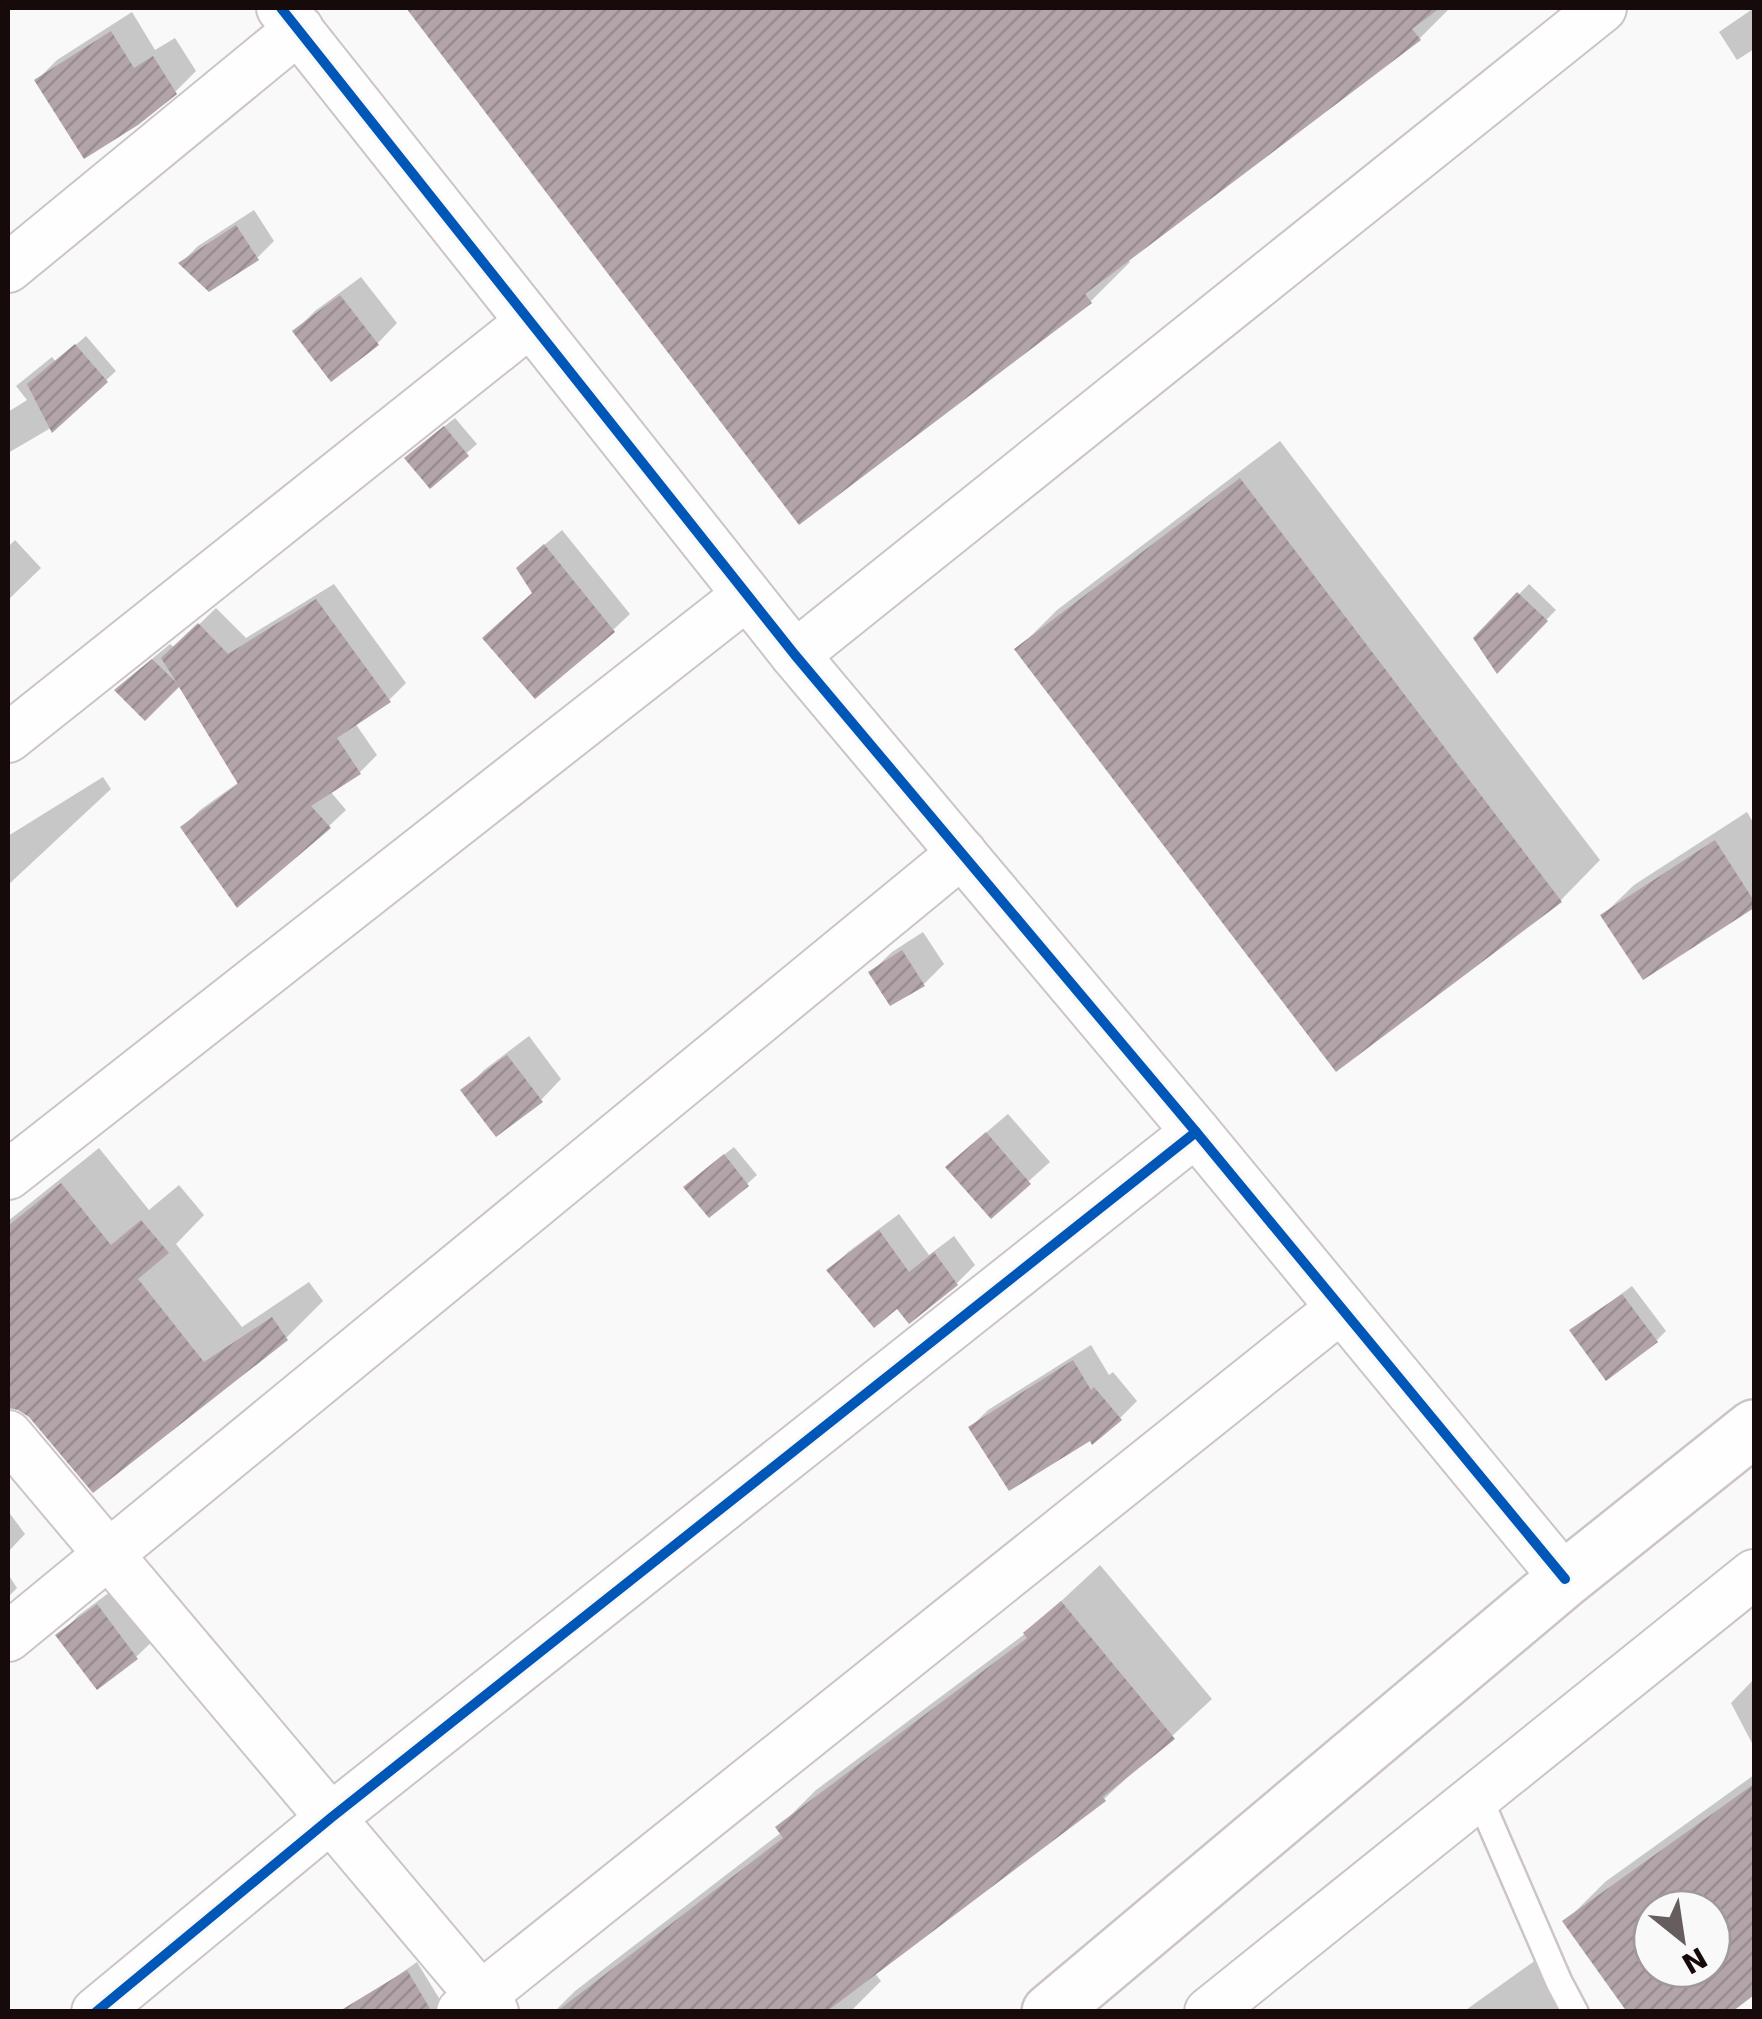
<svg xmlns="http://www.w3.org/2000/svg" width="1762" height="2019" viewBox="0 0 1762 2019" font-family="'DejaVu Sans',sans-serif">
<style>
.shadow{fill:#0003;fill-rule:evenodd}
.building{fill:url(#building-hatch);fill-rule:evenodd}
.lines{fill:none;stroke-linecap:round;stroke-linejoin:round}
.service-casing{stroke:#cdc5c5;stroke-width:30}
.minor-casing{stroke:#cdc5c5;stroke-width:52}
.tertiary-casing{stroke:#cdc5c5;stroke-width:60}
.service{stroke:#fefefe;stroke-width:25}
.minor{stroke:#fefefe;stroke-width:48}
.tertiary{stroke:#fefefe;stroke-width:55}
.cycleway-casing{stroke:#f9f9f9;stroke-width:16}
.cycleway{stroke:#0057b8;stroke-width:10}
</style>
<defs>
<pattern id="building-hatch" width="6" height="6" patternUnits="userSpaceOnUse" patternTransform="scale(2.5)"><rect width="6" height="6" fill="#b2a4a8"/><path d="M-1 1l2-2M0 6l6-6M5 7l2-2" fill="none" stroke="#988c8f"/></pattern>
</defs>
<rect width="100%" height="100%" fill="#f9f9f9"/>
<g class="shadow">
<path d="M409 8H1450L1420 38 1128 259 1130 262 1091 301 800 522Z"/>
<path d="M1754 8V49L1737 60 1719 32Z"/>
<path d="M132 12 155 50 175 38 196 71 175 92 37 80 57 60Z"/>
<path d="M254 210 274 241 257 258 182 262 198 246Z"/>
<path d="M361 277 397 323 377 344 295 331 315 311Z"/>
<path d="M86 336 116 371 61 422 8 453V412L27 400 16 386 52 357 56 362Z"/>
<path d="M455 418 477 444 430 485 416 449Z"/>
<path d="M1280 441 1600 860 1561 900 1337 1069 1018 649 1057 610Z"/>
<path d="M562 530 630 614 613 630 535 592 536 552Z"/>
<path d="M15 540 41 568 8 600V547Z"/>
<path d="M334 584 406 683 389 700 355 723 377 755 360 772 330 791 346 810 329 826 183 827 200 810 239 782 179 683 145 717 134 674 170 644 175 648 216 608 246 638Z"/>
<path d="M1529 584 1556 610 1497 670 1476 639Z"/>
<path d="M103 777 111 789 8 885V836Z"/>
<path d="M1747 812 1754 824V905L1644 977 1603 915 1634 885Z"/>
<path d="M923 932 944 964 924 984 871 972 892 952Z"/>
<path d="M529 1036 561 1079 541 1100 464 1090 484 1070Z"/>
<path d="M1008 1114 1050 1162 991 1215 969 1147Z"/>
<path d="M734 1147 757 1175 747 1184 696 1177Z"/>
<path d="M99 1148 149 1210 179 1185 204 1215 176 1244 242 1327 309 1282 323 1301 286 1338 31 1415 17 1406 8 1407V1221Z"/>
<path d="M899 1214 929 1255 954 1236 975 1265 957 1283 897 1305 830 1270 848 1252Z"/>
<path d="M1632 1286 1666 1331 1656 1341 1573 1330Z"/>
<path d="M1091 1345 1109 1375 1113 1372 1137 1401 1120 1418 971 1427 988 1410Z"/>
<path d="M8 1511 25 1534 8 1552Z"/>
<path d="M1100 1565 1212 1699 1104 1799 874 1972 881 1981 850 2012H554L575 1991 782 1832 778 1828 816 1790 1030 1630Z"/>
<path d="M8 1574 17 1588 8 1597Z"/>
<path d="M118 1586 157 1637 136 1657 59 1635 79 1615Z"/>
<path d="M1754 1679V1747L1731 1703Z"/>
<path d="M1754 1775V1992L1727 2012 1566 1921 1605 1882ZM1652 1909H1712V1969H1652Z"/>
<path d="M1536 1960 1573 2012H1463Z"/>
<path d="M417 1962 442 2003 433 2012H390L377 1990Z"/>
</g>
<g class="building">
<path d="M406 8H1440L1412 29 1421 40 1085 294 1092 303 799 525Z"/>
<path d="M111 31 134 68 153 56 177 94 138 125 84 159 34 80Z"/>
<path d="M236 225 259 260 209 292 178 263Z"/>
<path d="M340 295 379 345 331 382 292 331Z"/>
<path d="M75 344 108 382 52 433 27 384Z"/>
<path d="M444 426 469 456 430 489 404 458Z"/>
<path d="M1240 478 1562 902 1336 1072 1014 649Z"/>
<path d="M544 544 615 632 535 699 482 638 532 593 516 568Z"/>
<path d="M1517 592 1548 621 1497 674 1473 638Z"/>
<path d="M316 599 391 702 337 738 361 774 311 806 331 828 237 908 180 827 238 784 179 687 145 721 114 690 152 659 177 683 161 658 198 623 228 654Z"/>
<path d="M1715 840 1754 901V908L1643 980 1600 915Z"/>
<path d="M902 950 925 986 890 1006 868 972Z"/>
<path d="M507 1055 543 1102 496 1137 460 1090Z"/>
<path d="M986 1132 1031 1184 991 1219 945 1167Z"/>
<path d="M724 1154 749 1186 709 1218 683 1187Z"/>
<path d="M61 1183 111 1245 141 1220 169 1253 138 1279 204 1362 272 1317 288 1340 93 1493 29 1417 18 1410 8 1408V1226Z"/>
<path d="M879 1230 909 1272 934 1252 958 1285 909 1324 897 1309 874 1328 826 1270Z"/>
<path d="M1622 1294 1658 1342 1606 1381 1569 1330Z"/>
<path d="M1073 1360 1091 1390 1094 1387 1122 1420 1092 1445 1090 1441 1009 1491 968 1427Z"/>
<path d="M1061 1601 1175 1739 1103 1797 1106 1801 826 2012H556L783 1838 775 1827 1027 1638 1023 1633Z"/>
<path d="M97 1604 138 1659 97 1690 55 1635Z"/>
<path d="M1754 1784V1995L1732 2012H1627L1562 1921ZM1652 1909H1712V1969H1652Z"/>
<path d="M407 1970 432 2012H338Z"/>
</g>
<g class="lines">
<g class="service-casing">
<path id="service" d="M1479 1797 1559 1982 1575 2012"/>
</g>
<g class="minor-casing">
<g id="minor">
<path d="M281 8 795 655 1196 1132 1565 1579"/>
<path d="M8 268 299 29"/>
<path d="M795 655 1602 8"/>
<path d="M8 738 529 323"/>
<path d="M8 1175 747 595"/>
<path d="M8 1435 494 2012"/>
<path d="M8 1637 962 853"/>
<path d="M96 2012 332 1817 1196 1132"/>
<path d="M461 2012 1341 1308"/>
<path d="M1209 2012 1754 1574"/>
</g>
</g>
<g class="tertiary-casing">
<path id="tertiary" d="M1050 2012 1565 1579 1754 1428"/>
</g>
<use href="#service" class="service"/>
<use href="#minor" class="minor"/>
<use href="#tertiary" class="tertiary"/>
<g class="cycleway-casing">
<g id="cycleway">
<path d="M281 8 795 655 1196 1132 1565 1579"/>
<path d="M96 2012 332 1817 1196 1132"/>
</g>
</g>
<use href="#cycleway" class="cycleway"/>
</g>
<rect width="1762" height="2019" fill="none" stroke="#170a0a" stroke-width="20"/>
<g transform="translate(1682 1939) rotate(150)"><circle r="48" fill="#f9f9f9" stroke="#9f9999" stroke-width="2.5"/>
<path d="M0-8L18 38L0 25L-18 38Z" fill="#665e5e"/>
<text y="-15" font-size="28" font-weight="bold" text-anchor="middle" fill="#170a0a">N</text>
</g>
</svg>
